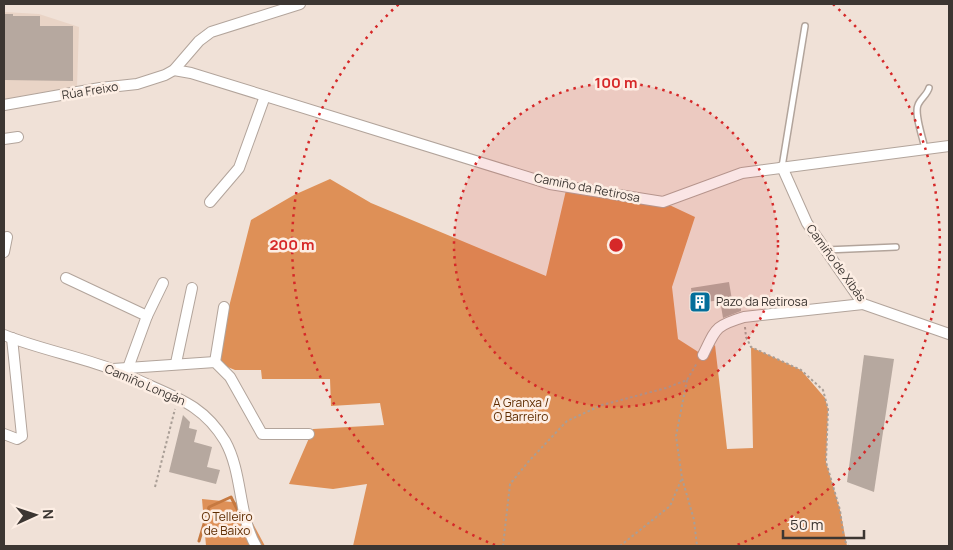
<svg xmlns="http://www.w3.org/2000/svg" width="953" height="550" viewBox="0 0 953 550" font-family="Manrope,sans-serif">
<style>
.built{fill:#e9d4c6}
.forest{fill:#de9057}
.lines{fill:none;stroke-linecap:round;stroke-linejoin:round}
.stream{stroke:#c67940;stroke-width:3}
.building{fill:#b6a89f}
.service-casing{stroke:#b2a49b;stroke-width:8}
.minor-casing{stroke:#b2a49b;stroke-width:12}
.path{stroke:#a99e96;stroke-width:2;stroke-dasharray:2.5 2.5;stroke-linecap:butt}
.service{stroke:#fff;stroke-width:5}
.minor{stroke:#fff;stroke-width:10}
.ring{fill:none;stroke:#d62828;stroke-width:2.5;stroke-dasharray:2.5 5}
.labels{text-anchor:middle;stroke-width:5;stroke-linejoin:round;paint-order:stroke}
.street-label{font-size:12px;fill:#3c3632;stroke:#fdeee4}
.poi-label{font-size:12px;fill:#3c3632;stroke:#fdeee4;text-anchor:start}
.park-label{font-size:12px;fill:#5e2c00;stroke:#fdeee4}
.centre{fill:#d62828;stroke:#fdeee4;stroke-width:2.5}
.ring-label{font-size:15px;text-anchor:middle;font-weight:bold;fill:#d62828;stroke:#fdeee4;stroke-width:5;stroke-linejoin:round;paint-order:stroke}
</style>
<rect width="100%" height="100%" fill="#f0e1d7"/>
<path class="built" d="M4 12 39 14 79 27 77 86 56 93 4 101Z"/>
<g class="forest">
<path d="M330 179 371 203 546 276 567 186 663 202 695 217 672 287 678 339 703 355 715 345 727 449 753 448 751 347 801 370 825 398 828 409 826 462 840 510 847 546H353L367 484 333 489 289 484 313 429 384 425 380 403 331 406 330 379H262L261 370H235L215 362 251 220 294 195Z"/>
<path d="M202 499 242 503 265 546H206Z"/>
</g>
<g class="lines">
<path class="stream" d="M199 541 209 507 231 497 239 513"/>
</g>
<g class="building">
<path d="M4 14H13V16H40V26H73V81L4 80Z"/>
<path d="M729 282 732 300H735L736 307 741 306V311L723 318 720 300 693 304 691 288Z"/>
<path d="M864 355 894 359 874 492 847 482Z"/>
<path d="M183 415 190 422 189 428 197 430 194 442 212 447 207 467 220 470 216 484 169 472Z"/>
</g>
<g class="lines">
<g class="service-casing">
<g id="service">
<path d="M925 149C923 138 914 114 918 105 920 99 927 95 929 88"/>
<path d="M782 167 805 26"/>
<path d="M826 250 896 247"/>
</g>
</g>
<g class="minor-casing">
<g id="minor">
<path d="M174 70 191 73 550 184 663 202 742 173 949 146"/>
<path d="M4 105 100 88 137 84 165 75 174 70 199 41 211 32 300 4"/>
<path d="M4 139 18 137"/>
<path d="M782 167 807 223 863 304 949 334"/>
<path d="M210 202 239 168 265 96"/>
<path d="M4 252 7 237"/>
<path d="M66 278 147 316 128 368"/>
<path d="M147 316 163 283"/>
<path d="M4 335C39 349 77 356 112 369 125 374 138 380 151 386 183 400 206 409 225 441 243 473 238 515 256 546"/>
<path d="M703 355C716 329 714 326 744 317L863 304"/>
<path d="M215 362 224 307"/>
<path d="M176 363 192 288"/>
<path d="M113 369 215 362 230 377 262 434H309"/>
<path d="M4 434 17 439 22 436 12 338"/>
</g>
</g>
<g class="path">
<path d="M745 327 746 337 751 347 801 370 823 390 828 409 826 462 840 510 844 539 848 546"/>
<path d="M687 380 676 436 682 478 694 520 697 546"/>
<path d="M155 487 175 409"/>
<path d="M503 546 510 484 529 461 567 421 602 405 666 388 687 380 697 363"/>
<path d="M620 546 670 506 682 478"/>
</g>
<use href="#service" class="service"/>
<use href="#minor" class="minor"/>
</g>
<circle cx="616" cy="245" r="162" fill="#d62828" fill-opacity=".12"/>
<g class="ring">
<circle cx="616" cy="245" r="162"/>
<path d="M495 545A324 324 0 0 1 399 4M833 4A324 324 0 0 1 737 545"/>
</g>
<defs>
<g id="building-square" transform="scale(1.125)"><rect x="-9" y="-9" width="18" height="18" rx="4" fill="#036e9a" stroke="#fdeee4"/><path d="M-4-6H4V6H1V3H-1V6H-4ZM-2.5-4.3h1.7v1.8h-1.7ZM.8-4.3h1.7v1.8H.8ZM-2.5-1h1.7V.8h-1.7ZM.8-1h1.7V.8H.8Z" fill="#fff"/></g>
</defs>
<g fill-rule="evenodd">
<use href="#building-square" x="700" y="302"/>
</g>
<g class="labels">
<g class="street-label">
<text transform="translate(90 91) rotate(-9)" y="4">Rúa Freixo</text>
<text transform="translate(587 188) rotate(11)" y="4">Camiño da Retirosa</text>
<text transform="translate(836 263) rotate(54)" y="4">Camiño de Xibás</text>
<text transform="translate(145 385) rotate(23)" y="4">Camiño Longán</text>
</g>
<g class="poi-label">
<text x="716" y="306">Pazo da Retirosa</text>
</g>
<g class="park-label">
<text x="521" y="407">A Granxa /<tspan x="521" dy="14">O Barreiro</tspan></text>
<text x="227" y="521">O Telleiro<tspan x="227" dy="14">de Baixo</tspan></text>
</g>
</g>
<circle cx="616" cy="245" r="8" class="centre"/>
<g class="ring-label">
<text x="616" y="88">100 m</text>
<text x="292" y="250">200 m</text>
</g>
<rect width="953" height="550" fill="none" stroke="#3c3632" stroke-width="10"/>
<g transform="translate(35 515) rotate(87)" stroke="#fdeee4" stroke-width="4" paint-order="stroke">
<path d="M0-4L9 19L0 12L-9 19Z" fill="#3c3632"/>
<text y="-8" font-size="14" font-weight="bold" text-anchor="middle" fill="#3c3632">N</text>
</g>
<path d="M783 530v8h81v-8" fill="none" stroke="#3c3632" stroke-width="2.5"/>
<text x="790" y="530" font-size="15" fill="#3c3632" stroke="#fdeee4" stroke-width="4" paint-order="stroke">50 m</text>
</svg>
